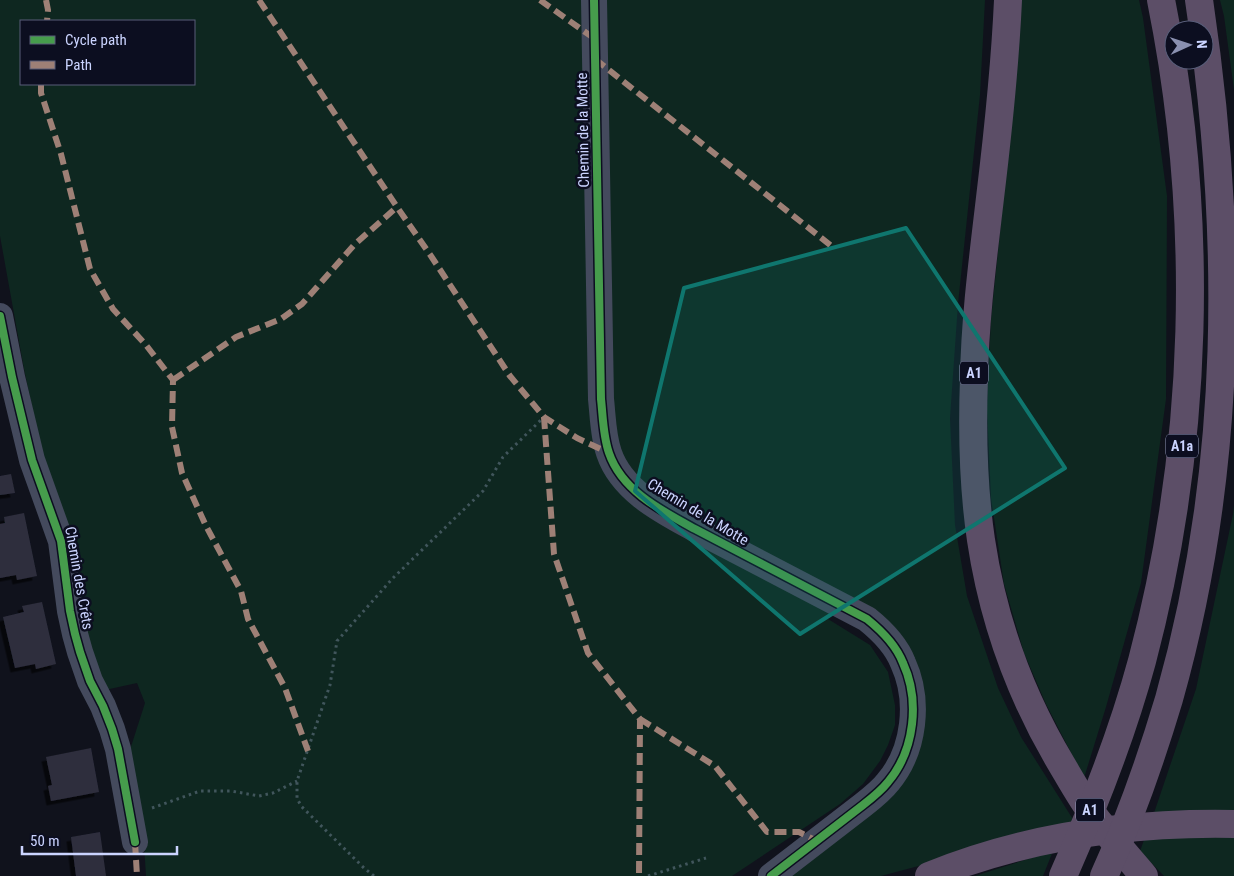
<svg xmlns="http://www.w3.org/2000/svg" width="1234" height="876" viewBox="0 0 1234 876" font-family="'Roboto Condensed',sans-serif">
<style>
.green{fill:#0e2720;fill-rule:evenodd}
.building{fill:#2e2f3e;filter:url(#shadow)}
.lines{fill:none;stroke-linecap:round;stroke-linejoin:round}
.path{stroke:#41565c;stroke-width:3;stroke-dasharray:2.5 4;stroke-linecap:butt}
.minor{stroke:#444a5d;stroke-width:26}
.highway{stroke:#5c4e67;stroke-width:28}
.quiet{stroke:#9e8076;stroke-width:6;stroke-dasharray:12 6;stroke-linecap:butt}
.cycleway-casing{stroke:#0c0e20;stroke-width:11}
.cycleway{stroke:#469c4c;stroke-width:8}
.marked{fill:#0f766e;fill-opacity:0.2;stroke:#0f766e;stroke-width:4;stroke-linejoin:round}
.labels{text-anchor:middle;stroke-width:5;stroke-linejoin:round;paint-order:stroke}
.shield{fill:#0c0e20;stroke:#9299bc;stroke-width:1}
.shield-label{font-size:14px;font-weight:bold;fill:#cbd4ff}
.street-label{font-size:15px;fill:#cbd4ff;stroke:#0c0e20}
</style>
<defs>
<filter id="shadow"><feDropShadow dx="-4.5" dy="4.5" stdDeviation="0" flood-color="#0009"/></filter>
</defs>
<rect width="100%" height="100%" fill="#10121c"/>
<g class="green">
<path d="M0 0H985L980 95 958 304 950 418 955 525 967 596 998 688 1021 737 1076 824 881 876H788L878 808 921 694 837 596 828 619 870 645 888 672 895 705V725L888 745 880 761 863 784 840 804 732 876H146L144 844 128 756 145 703 137 683 105 690 82 617 40 444 24 369 0 236ZM21 21H194V84H21Z"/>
<path d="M1020 0H1139L1143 18 1167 196 1166 399 1141 583 1106 707 1084 778 1046 704 1024 653 1004 584 991 498 987 409 991 319 1017 68Z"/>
<path d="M1220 0H1234V90L1224 16Z"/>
<path d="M1234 505V876H1164L1140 851 1154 813 1196 689 1233 514Z"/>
<path d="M1053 851 1043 876H975Z"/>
</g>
<g class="building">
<path d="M11 474 15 493 0 495V476Z"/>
<path d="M24 513 37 576 17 580 16 575 0 578V524L5 523 4 517Z"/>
<path d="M42 602 56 664 36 669 35 664 15 668 3 617 24 612 22 606Z"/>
<path d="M91 748 99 792 51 801 48 786 52 785 46 757Z"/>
<path d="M100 832 106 876H76L71 837Z"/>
</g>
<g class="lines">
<g class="path">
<path d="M152 808 200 791H231L259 796 273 793 297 781"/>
<path d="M374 876 364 868 301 806 297 798V781L330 685 337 641 393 578 483 491 503 457 544 417"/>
<path d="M648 876 706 858"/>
</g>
<g class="minor">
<path d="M594 0 601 399C603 417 603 436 609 453 622 491 662 511 695 529L867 619C882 631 896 645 903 663 920 700 915 750 888 782 881 791 872 798 863 805L771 876"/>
<path d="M0 316 12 377 32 460 61 541 70 611 75 634 80 652 90 681 103 706 112 729 118 749 135 842"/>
</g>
<g class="highway">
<path d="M1008 0C1005 66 998 132 990 198 983 258 975 318 974 378 972 432 973 486 981 540 993 620 1020 695 1062 765 1072 782 1082 800 1094 816 1110 837 1127 856 1144 876"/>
<path d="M929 876C1025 837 1130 822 1234 824"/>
<path d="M1063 876C1094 806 1122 735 1142 661 1199 446 1205 218 1161 0"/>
<path d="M1104 876C1130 819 1151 759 1169 699 1234 469 1234 235 1199 0"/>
</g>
<g class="quiet">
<path d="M46 0 48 10 47 21"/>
<path d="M259 0 397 207 431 256 510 376 544 417 577 438 609 453"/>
<path d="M540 0 595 39"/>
<path d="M595 59 834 248"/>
<path d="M41 84V93L61 154 90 269 113 309 146 345 173 380 172 427 182 473 206 526 241 591 248 619 285 688 308 751"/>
<path d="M173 380 236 337 281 319 302 304 354 245 397 207"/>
<path d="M544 417 554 554 588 653 640 719 639 876"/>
<path d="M640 719 715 766 767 832H799L817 841"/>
<path d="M135 842 137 876"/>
</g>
<g class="cycleway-casing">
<g id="cycleway">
<path d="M594 0 601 399C603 417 603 436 609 453 622 491 662 511 695 529L867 619C882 631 896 645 903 663 920 700 915 750 888 782 881 791 872 798 863 805L771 876"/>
<path d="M0 316 12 377 32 460 61 541 70 611 75 634 80 652 90 681 103 706 112 729 118 749 135 842"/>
</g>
</g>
<use href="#cycleway" class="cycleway"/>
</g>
<path class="marked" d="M906 228 1065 468 800 634 635 491 684 288Z"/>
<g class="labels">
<g class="shield">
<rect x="960" y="361.5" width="28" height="23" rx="4"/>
<rect x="1166" y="434.5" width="32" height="23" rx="4"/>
<rect x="1076" y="798.5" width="28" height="23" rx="4"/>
</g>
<g class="shield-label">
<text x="974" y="378">A1</text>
<text x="1182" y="451">A1a</text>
<text x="1090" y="815">A1</text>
</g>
<g class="street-label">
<text transform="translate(583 130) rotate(-91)" y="5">Chemin de la Motte</text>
<text transform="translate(698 512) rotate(31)" y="5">Chemin de la Motte</text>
<text transform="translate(79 578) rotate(80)" y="5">Chemin des Crêts</text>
</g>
</g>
<rect x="20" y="20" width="175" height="65" fill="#0c0e20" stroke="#585d79"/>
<rect x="30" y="36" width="25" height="8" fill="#469c4c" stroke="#585d79"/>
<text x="65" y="45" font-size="15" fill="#cbd4ff">Cycle path</text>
<rect x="30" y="61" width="25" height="8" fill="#9e8076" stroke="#585d79"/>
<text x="65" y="70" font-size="15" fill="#cbd4ff">Path</text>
<g transform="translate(1189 45) rotate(87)"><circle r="24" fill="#0c0e20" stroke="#585d79"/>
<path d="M0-4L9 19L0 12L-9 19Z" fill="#8a90b0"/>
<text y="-8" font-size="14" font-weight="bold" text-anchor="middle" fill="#cbd4ff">N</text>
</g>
<path d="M22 846v8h155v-8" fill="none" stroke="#cbd4ff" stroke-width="2.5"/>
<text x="30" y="846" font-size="15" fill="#cbd4ff" stroke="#0c0e20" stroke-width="4" paint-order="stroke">50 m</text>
</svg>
